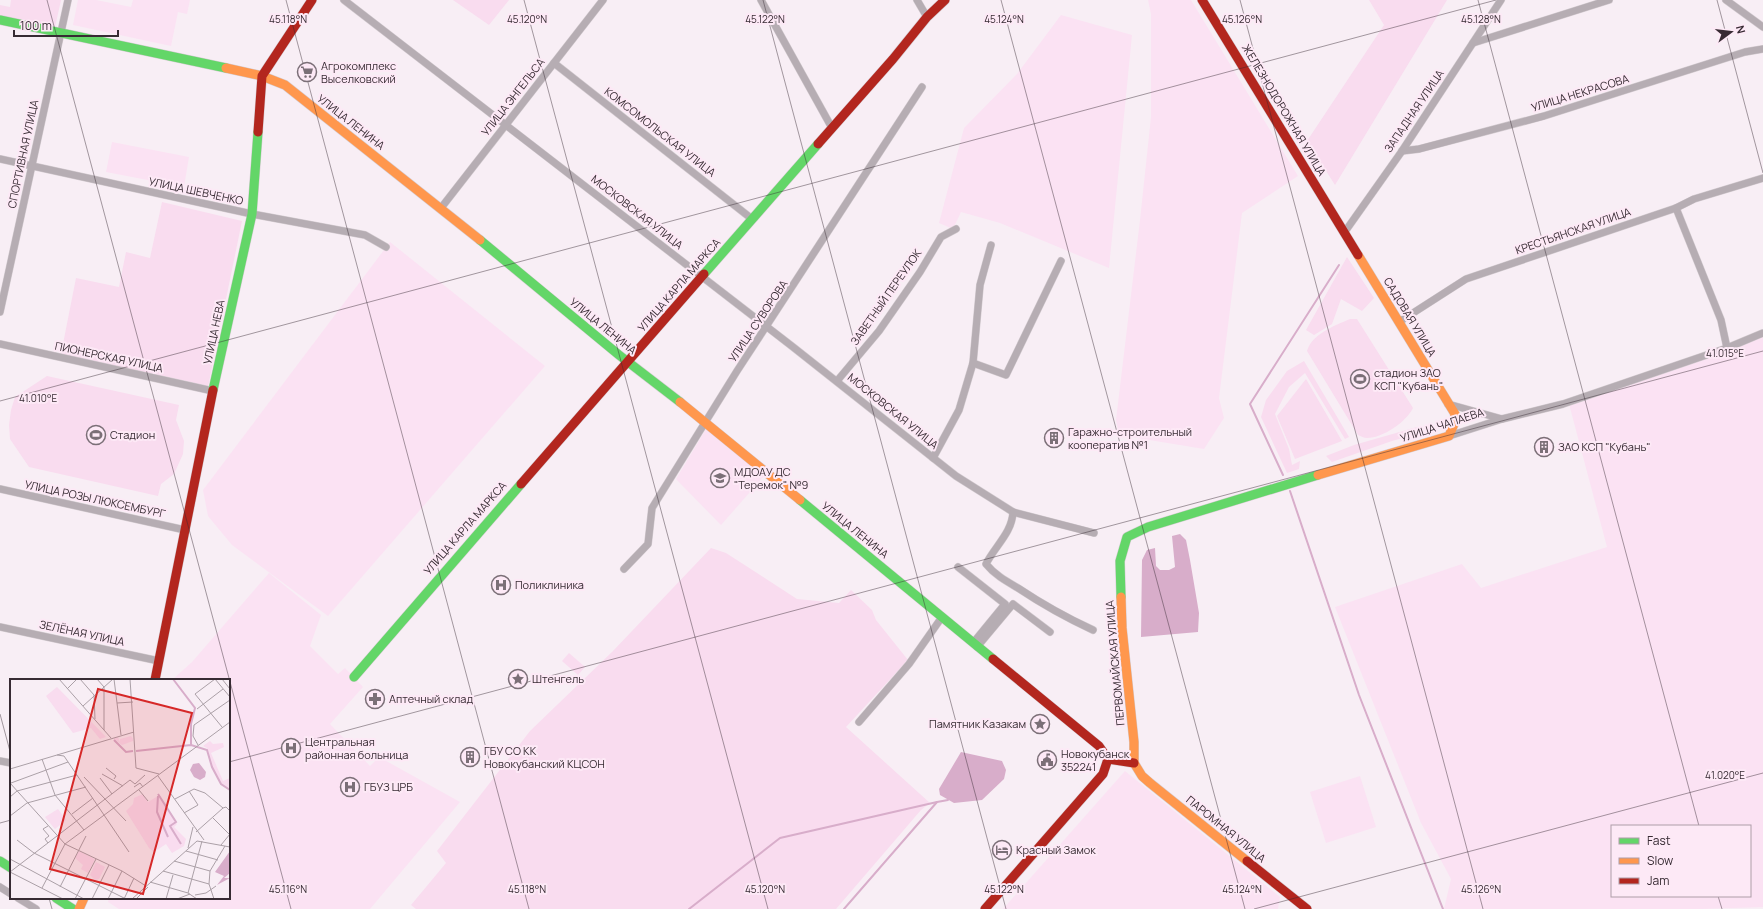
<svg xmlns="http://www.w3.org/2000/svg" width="1763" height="909" viewBox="0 0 1763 909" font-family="Manrope,sans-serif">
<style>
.built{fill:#fbe2f3;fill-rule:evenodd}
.green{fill:#f9dcef}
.water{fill:#d8adca}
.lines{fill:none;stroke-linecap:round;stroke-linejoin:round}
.stream{stroke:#d8adca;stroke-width:2}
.street-casing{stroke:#d4ccd1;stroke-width:8}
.fast-casing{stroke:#d4ccd1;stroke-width:10}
.slow-casing{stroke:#d4ccd1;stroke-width:10}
.jam-casing{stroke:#d4ccd1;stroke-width:10}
.street{stroke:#b6adb3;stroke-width:7}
.fast{stroke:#63d668;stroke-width:9}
.slow{stroke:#ff974d;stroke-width:9}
.jam{stroke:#b3261e;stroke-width:9}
.ticks{fill:none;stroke:#372b33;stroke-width:1;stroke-opacity:0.45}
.labels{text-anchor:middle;stroke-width:4;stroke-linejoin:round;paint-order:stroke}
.poi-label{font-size:11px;fill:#372b33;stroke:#fde9f6;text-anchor:start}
.street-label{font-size:11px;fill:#372b33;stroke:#fde9f6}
.inset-river{fill:none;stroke:#d8adca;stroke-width:2}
.inset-road{fill:none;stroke:#aba0a7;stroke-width:1}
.view{fill:#d62828;fill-opacity:0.15;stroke:#d62828;stroke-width:2}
.inset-edge{fill:none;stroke:#372b33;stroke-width:2}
.ticks-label{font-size:10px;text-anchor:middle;fill:#372b33;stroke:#fde9f6;stroke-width:4;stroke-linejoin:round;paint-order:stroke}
</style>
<rect width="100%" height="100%" fill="#f8eef5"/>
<g class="built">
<path d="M78 0H96L131 7 133 0H190L187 14 178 12 171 46 73 25Z"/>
<path d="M1148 0H1191L1298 176 1242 213 1219 398 1224 418 1204 449 1119 435 1116 420 1140 220 1151 117V14Z"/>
<path d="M1061 15 1132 35 1109 268 1000 223 961 212 953 229 939 223 964 128 1017 74Z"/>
<path d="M112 142 189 157 184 187 106 172Z"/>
<path d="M390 242 545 366 328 616 232 545 208 516 203 490Z"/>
<path d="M1763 336V907L1702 909H1444L1451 879 1421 823 1335 607 1462 564 1481 588 1607 547 1569 404ZM1612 826H1750V896H1612Z"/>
<path d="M706 429 764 476 721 525 676 479Z"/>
<path d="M269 573 321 615 310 646 338 674 345 668 363 687 330 724 370 766 379 757 460 802 370 909H119L108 902 109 898H229V680H172L192 662Z"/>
<path d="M1125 771 1280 897 1278 909H1003Z"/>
<path d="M1360 776 1376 827 1326 843 1310 792Z"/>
</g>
<g class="green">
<path d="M11 0H61L55 27 0 16V5L10 7Z"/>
<path d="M453 0H509L489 25Z"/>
<path d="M1369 0H1447L1335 185 1307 141 1384 25Z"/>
<path d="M162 202 242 221 208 387 61 354 76 278 119 287 126 252 150 258Z"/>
<path d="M1347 257 1374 298 1362 311 1341 299 1332 324 1314 335 1306 330Z"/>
<path d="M1350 319H1357L1413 408C1406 422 1383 438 1367 438 1364 438 1361 436 1358 435L1307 351C1312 334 1334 326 1350 319Z"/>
<path d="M1304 361 1349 437 1345 439 1305 373 1289 387 1275 414 1289 449 1292 465 1300 461 1299 469 1287 473 1261 417 1266 400 1287 371Z"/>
<path d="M47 376 179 405 176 420 184 441 183 454 174 474 161 484 158 496 29 467 10 439 9 425 11 410 15 397Z"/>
<path d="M1306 379 1342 441 1295 459 1277 416Z"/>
<path d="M1417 427 1420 433 1392 441 1332 462 1326 456 1354 445Z"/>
<path d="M711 548 726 553 797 599 839 603 851 590 872 610 876 620 908 660 846 727 930 803 921 810 836 909H416L411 905 446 863 437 851 530 731 612 652Z"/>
<path d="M569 653 585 667 578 675 562 661Z"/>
</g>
<g class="water">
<path d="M1180 534 1186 540 1190 560 1199 613 1198 632 1141 637 1142 560 1147 550 1155 548 1156 566 1160 570H1169L1175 567 1172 536Z"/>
<path d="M961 752 1002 761 1006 770 1004 779 982 800 954 803 940 795 939 789Z"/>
</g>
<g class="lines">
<g class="stream">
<path d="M1283 475 1250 404 1339 265"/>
<path d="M1290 491 1359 695 1443 909"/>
<path d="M689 909 780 838 937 802"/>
<path d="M844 909 937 802 948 800"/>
</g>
<g class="street-casing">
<g id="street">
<path d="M344 0 793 347 956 476 1013 512C1012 533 995 546 986 564 995 575 1006 581 1018 588 1042 604 1067 618 1093 630"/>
<path d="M761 0 832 128"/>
<path d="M917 0 927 17"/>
<path d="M1726 0 1763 27"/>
<path d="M1473 43 1609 0"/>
<path d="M554 63 752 219"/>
<path d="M1402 151 1419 149 1544 116 1745 52 1763 49"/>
<path d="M0 159 252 214 365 235 386 247"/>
<path d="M441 208 603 0"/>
<path d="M1676 208 1721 320 1727 348"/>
<path d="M1344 233 1402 151 1501 0"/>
<path d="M0 312 68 0"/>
<path d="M1399 322 1466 279 1676 208 1694 199 1763 178"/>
<path d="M0 344 213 391"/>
<path d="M973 363 1006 375 1061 261"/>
<path d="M837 381 879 331 920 272 941 237 956 229"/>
<path d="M1448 404 1502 419"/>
<path d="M1449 436 1502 419 1563 404 1727 348 1763 333"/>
<path d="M933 458 959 410 973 363 980 285 991 245"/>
<path d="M0 489 185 530"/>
<path d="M1013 512 1094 533"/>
<path d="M958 567 1005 604 973 643"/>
<path d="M624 569 648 544 652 508 737 371 922 87"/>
<path d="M0 627 159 661"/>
<path d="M977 647 1013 604 1050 632"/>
<path d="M859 722 909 664 942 617"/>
<path d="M0 761 11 763"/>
<path d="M0 887 11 894"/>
<path d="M18 898 36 909"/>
</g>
</g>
<g class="fast-casing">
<g id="fast">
<path d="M0 20 226 68"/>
<path d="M480 240 619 355 680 402"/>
<path d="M704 274 818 144"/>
<path d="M213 390 252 214 258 132"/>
<path d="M800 500 993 659"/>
<path d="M1121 597 1120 561 1127 537 1148 527 1318 475"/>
<path d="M354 677 521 484"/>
<path d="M0 861 11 868"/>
<path d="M56 898 73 909"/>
</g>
</g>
<g class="slow-casing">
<g id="slow">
<path d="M226 68 262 76 285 85 480 240"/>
<path d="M680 402 800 500"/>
<path d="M1318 475 1449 436 1454 424 1455 414 1358 255"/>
<path d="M1121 597 1122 628 1134 742V763L1142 776 1150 783 1247 861"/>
<path d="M79 909 84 898"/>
</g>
</g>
<g class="jam-casing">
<g id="jam">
<path d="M1202 0 1358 255"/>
<path d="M258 132 262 76 312 0"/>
<path d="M818 144 893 59 927 17 945 0"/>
<path d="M521 484 704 274"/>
<path d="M993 659 1099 746 1108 759 1134 763"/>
<path d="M155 680 213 390"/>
<path d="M1247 861 1307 909"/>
<path d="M985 909 1103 774 1108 759"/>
</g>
</g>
<use href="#street" class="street"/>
<use href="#fast" class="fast"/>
<use href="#slow" class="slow"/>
<use href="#jam" class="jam"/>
</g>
<path class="ticks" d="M47 0 291 909M286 0 529 909M524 0 768 909M763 0 1006 909M1001 0 1245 909M1240 0 1483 909M1478 0 1699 826M1717 0 1763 173M0 401 1496 0M0 714 11 755M229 762 1763 351M0 823 11 820M1718 896 1722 909M49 898 52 909M1254 909 1763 773"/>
<defs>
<g id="supermarket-ring" transform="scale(1)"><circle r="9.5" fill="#fde9f6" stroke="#7b6f77" stroke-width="1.5"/><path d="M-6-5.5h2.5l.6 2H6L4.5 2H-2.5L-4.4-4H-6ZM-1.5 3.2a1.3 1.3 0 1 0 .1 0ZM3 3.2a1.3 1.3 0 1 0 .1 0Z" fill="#7b6f77"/></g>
<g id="stadium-ring" transform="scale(1)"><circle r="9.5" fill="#fde9f6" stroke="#7b6f77" stroke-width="1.5"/><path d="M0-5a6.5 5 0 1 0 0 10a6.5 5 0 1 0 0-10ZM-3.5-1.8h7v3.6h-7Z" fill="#7b6f77"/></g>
<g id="building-ring" transform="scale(1)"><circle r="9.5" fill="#fde9f6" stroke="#7b6f77" stroke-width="1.5"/><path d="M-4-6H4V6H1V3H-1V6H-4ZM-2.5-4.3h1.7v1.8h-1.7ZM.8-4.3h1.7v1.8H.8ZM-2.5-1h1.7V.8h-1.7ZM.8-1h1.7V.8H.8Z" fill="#7b6f77"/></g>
<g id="school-ring" transform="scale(1)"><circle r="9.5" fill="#fde9f6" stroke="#7b6f77" stroke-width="1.5"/><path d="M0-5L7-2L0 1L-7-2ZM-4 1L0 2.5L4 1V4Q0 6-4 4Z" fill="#7b6f77"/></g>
<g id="hospital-ring" transform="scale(1)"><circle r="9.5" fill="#fde9f6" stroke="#7b6f77" stroke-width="1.5"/><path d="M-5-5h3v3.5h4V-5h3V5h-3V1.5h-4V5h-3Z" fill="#7b6f77"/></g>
<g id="sight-ring" transform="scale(1)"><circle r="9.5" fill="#fde9f6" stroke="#7b6f77" stroke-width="1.5"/><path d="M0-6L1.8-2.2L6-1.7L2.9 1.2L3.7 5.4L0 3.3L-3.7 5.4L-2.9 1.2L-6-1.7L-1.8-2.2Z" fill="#7b6f77"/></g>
<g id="pharmacy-ring" transform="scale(1)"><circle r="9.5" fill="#fde9f6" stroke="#7b6f77" stroke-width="1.5"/><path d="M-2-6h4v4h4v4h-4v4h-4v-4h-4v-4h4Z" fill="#7b6f77"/></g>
<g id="civic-ring" transform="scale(1)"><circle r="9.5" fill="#fde9f6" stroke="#7b6f77" stroke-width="1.5"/><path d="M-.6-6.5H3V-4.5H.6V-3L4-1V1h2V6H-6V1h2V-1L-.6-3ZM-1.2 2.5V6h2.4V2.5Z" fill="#7b6f77"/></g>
<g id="hotel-ring" transform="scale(1)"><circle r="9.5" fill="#fde9f6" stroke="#7b6f77" stroke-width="1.5"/><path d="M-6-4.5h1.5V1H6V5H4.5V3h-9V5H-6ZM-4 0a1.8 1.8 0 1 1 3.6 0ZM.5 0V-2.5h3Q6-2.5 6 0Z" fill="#7b6f77"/></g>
</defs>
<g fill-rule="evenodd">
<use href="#supermarket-ring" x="307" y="72"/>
<use href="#stadium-ring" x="1360" y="379"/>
<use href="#stadium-ring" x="96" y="435"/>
<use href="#building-ring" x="1054" y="438"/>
<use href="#building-ring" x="1544" y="447"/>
<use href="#school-ring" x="720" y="478"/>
<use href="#hospital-ring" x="501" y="585"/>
<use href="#sight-ring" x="518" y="679"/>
<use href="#pharmacy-ring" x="375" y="699"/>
<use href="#sight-ring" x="1040" y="724"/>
<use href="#hospital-ring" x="291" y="748"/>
<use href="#building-ring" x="470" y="757"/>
<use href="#civic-ring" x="1047" y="760"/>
<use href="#hospital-ring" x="350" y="787"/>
<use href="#hotel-ring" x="1002" y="850"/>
</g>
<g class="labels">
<g class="poi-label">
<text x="321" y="70">Агрокомплекс<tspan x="321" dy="13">Выселковский</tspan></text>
<text x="1374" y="377">стадион ЗАО<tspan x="1374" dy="13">КСП "Кубань"</tspan></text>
<text x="1068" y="436">Гаражно-строительный<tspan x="1068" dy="13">кооператив №1</tspan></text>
<text x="110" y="439">Стадион</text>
<text x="1558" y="451">ЗАО КСП "Кубань"</text>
<text x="734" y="476">МДОАУ ДС<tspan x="734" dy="13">"Теремок" №9</tspan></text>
<text x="515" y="589">Поликлиника</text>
<text x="532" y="683">Штенгель</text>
<text x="389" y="703">Аптечный склад</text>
<text x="1026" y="728" text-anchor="end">Памятник Казакам</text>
<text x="305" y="746">Центральная<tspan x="305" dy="13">районная больница</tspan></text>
<text x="484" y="755">ГБУ СО КК<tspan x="484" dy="13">Новокубанский КЦСОН</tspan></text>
<text x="1061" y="758">Новокубанск<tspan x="1061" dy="13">352241</tspan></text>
<text x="364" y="791">ГБУЗ ЦРБ</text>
<text x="1016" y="854">Красный Замок</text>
</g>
<g class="street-label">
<text transform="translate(1580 93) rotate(-17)" y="4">УЛИЦА НЕКРАСОВА</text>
<text transform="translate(513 97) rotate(-52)" y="4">УЛИЦА ЭНГЕЛЬСА</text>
<text transform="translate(1284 110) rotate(59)" y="4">ЖЕЛЕЗНОДОРОЖНАЯ УЛИЦА</text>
<text transform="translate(1414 111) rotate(-56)" y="4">ЗАПАДНАЯ УЛИЦА</text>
<text transform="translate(351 122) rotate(38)" y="4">УЛИЦА ЛЕНИНА</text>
<text transform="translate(660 132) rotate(38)" y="4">КОМСОМОЛЬСКАЯ УЛИЦА</text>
<text transform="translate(23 154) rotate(-78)" y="4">СПОРТИВНАЯ УЛИЦА</text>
<text transform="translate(196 191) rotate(12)" y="4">УЛИЦА ШЕВЧЕНКО</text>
<text transform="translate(637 212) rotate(38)" y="4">МОСКОВСКАЯ УЛИЦА</text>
<text transform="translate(1573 231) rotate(-19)" y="4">КРЕСТЬЯНСКАЯ УЛИЦА</text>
<text transform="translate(679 285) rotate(-49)" y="4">УЛИЦА КАРЛА МАРКСА</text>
<text transform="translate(886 297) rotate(-55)" y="4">ЗАВЕТНЫЙ ПЕРЕУЛОК</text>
<text transform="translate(1410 317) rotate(59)" y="4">САДОВАЯ УЛИЦА</text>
<text transform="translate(758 321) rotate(-56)" y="4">УЛИЦА СУВОРОВА</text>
<text transform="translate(603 326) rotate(39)" y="4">УЛИЦА ЛЕНИНА</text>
<text transform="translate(214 332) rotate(-78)" y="4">УЛИЦА НЕВА</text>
<text transform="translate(109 357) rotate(12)" y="4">ПИОНЕРСКАЯ УЛИЦА</text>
<text transform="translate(893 411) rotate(39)" y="4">МОСКОВСКАЯ УЛИЦА</text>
<text transform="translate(1442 425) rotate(-18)" y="4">УЛИЦА ЧАПАЕВА</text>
<text transform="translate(95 499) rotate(12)" y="4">УЛИЦА РОЗЫ ЛЮКСЕМБУРГ</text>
<text transform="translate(465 528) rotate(-49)" y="4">УЛИЦА КАРЛА МАРКСА</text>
<text transform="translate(855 530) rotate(39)" y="4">УЛИЦА ЛЕНИНА</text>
<text transform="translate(82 633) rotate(12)" y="4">ЗЕЛЁНАЯ УЛИЦА</text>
<text transform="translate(1115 663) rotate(-95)" y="4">ПЕРВОМАЙСКАЯ УЛИЦА</text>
<text transform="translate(1226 829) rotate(39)" y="4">ПАРОМНАЯ УЛИЦА</text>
</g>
</g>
<g transform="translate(10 679)">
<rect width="220" height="220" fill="#f8eef5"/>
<path d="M47 8 96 58 90 60 81 49 63 54 36 17ZM121 57 123 60V57V67V62L112 66 103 59 108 58 110 63V60ZM200 62 203 65 213 64 214 68 201 74 213 102 220 99V110L212 105 202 88 197 69 193 67ZM133 115 138 123 148 117 167 145 164 148 176 160 174 167 162 174 156 165 144 173 139 169 116 132 123 125 124 119ZM48 130 56 141 45 150 35 138ZM69 172 85 180 78 194 71 190 73 186 65 179ZM86 183 95 188 89 200 85 201 80 196Z" fill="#f9dcef"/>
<path d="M189 84 196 93 195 98 190 101 184 98 180 91 183 85ZM220 172V194L214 199H220L207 206 214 197 205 193Z" fill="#d8adca"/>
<path class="inset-river" d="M163 0 185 29 181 45V66L197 71 202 88 211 105 220 111M104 61 116 73 123 72M126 72 181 66M148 115 166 143 160 147 171 165M148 117 147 133 158 158"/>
<path class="inset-road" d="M49 0 101 59M70 0 84 16 85 40M87 0 94 8V51M104 0 111 56M120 0 126 89 149 95M205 0 185 15 212 48M205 0 220 18M212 0 220 10M57 10 67 0M107 24 123 23M73 27 103 0M187 30 213 10M188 66 183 57 184 46 220 21M47 76 124 53M32 80 45 116 74 151M96 89 106 97 104 100M0 90 47 76 54 77 94 136M92 95 113 107M148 97 194 161M74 98 116 142M90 99 102 115M0 104 55 165 112 192 136 207M1 104 58 83M124 108 130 104 133 108M129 111 138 122M0 118 7 112 67 96M165 120 184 110 195 114 213 129M174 134 188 126 179 112M62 135 83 119M94 136 119 173M0 137 17 124 76 108M203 139 220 156M186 153 213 129 216 128 220 132M7 161 24 174 114 219M38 164 35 160 39 157 33 150 38 147M55 165 220 43M211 166 220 155M178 169 183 148M176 172 208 181M0 180 74 220M164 182 200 192M153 192 199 205M0 193 120 101 125 105 135 96M0 193 53 220M140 203 178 214 187 220M50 208 76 157M32 209 55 165M178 214 192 162M185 216 196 214 206 207M65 220 86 180M82 220 99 186M98 220 112 192M114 220 124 199M122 220 187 162 220 168M126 220 138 208M156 220 163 196M167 220 180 215M204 220 199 205 200 192 215 167"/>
<path class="view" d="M88 10 182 34 133 215 40 190Z"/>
<rect width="220" height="220" class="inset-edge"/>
</g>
<g class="ticks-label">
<text x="288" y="23">45.118°N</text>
<text x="527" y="23">45.120°N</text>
<text x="765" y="23">45.122°N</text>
<text x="1004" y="23">45.124°N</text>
<text x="1242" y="23">45.126°N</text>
<text x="1481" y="23">45.128°N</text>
<text x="1725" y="357">41.015°E</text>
<text x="38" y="402">41.010°E</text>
<text x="1725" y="779">41.020°E</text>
<text x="288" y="893">45.116°N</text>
<text x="527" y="893">45.118°N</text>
<text x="765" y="893">45.120°N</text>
<text x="1004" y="893">45.122°N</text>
<text x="1242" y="893">45.124°N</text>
<text x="1481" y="893">45.126°N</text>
</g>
<rect x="1611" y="825" width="140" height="72" fill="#fde9f6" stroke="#ae9da8"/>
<rect x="1619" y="838" width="20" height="6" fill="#63d668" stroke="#ae9da8"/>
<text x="1647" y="845" font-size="12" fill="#372b33">Fast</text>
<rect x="1619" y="858" width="20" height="6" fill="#ff974d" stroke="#ae9da8"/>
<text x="1647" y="865" font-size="12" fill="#372b33">Slow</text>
<rect x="1619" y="878" width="20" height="6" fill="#b3261e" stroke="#ae9da8"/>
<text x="1647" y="885" font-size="12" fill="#372b33">Jam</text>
<g transform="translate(1731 32) rotate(75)" stroke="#fde9f6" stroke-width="3" paint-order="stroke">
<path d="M0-3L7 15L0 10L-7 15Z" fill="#372b33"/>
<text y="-6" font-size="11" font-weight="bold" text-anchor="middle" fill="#372b33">N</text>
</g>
<path d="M14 30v6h104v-6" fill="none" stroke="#372b33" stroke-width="2"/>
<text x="20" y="30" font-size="12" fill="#372b33" stroke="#fde9f6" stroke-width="3" paint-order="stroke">100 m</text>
</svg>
